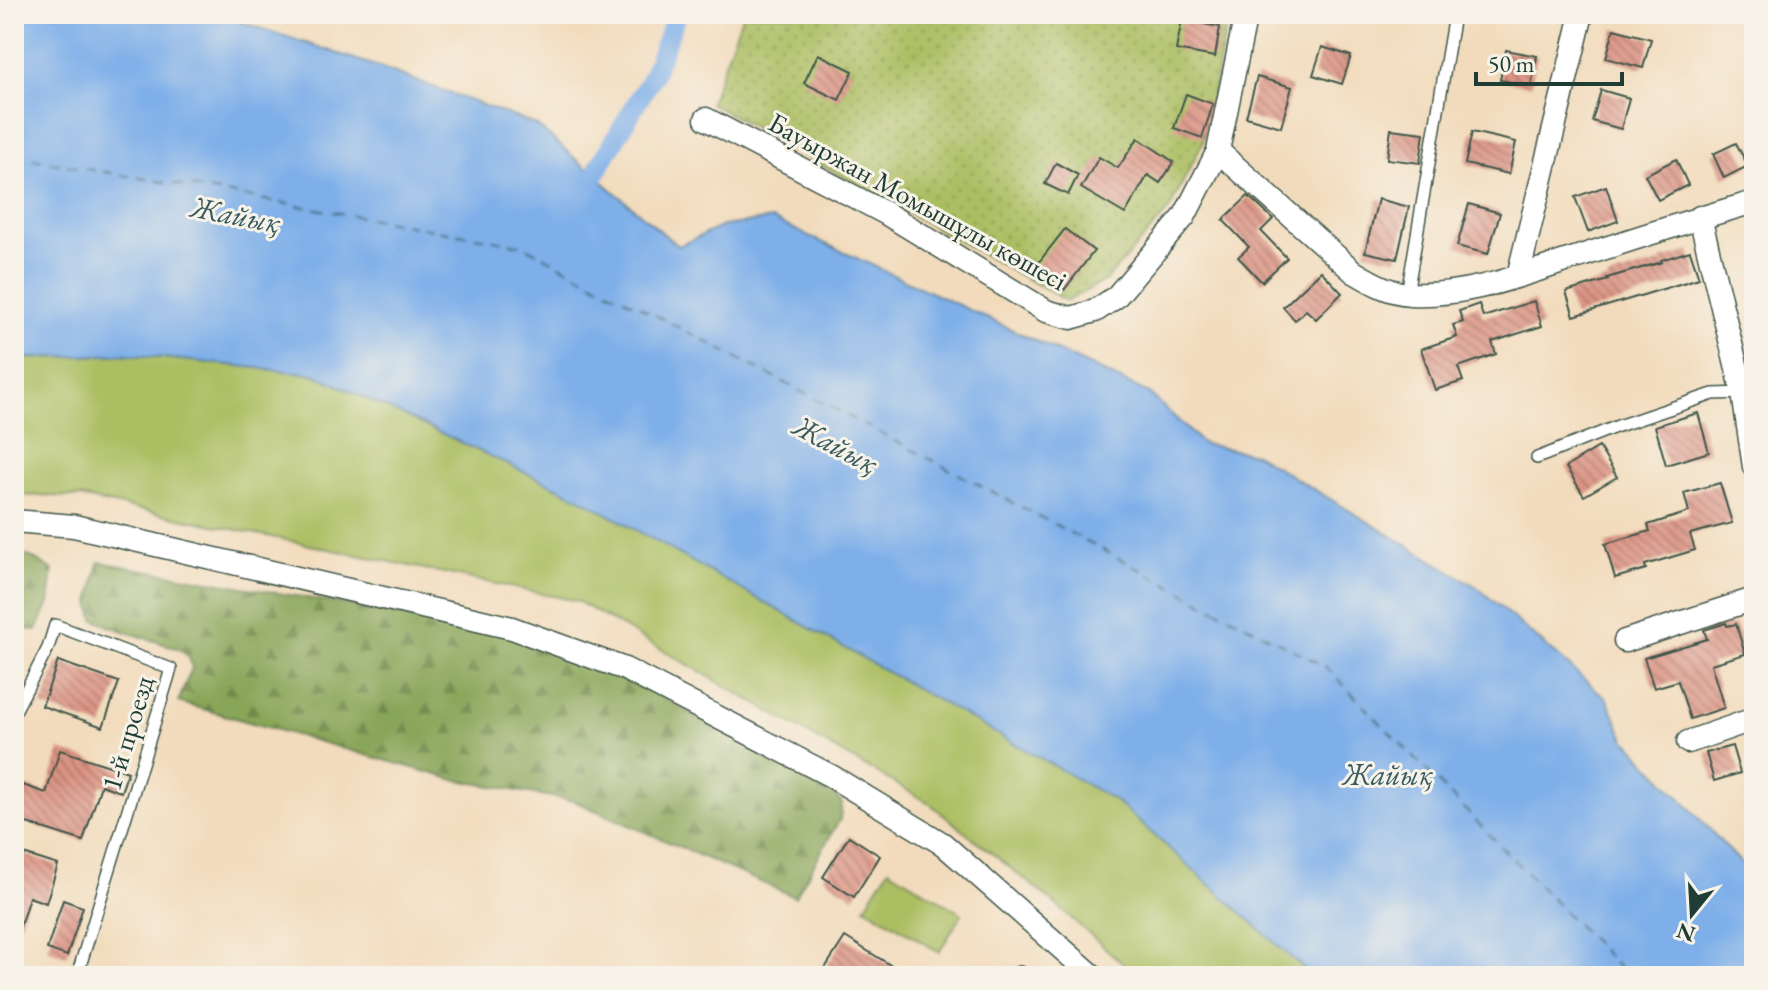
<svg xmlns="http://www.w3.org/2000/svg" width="1768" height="990" viewBox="0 0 1768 990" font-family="'EB Garamond',serif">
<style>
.grass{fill:#acbe62;stroke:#667e4b;stroke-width:2}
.forest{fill:url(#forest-firs);stroke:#547146;stroke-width:2}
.garden{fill:url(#garden-dots);stroke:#667e4b;stroke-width:2}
.water{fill:#7eafe9;stroke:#4e768e;stroke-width:2}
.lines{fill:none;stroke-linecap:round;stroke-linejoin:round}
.canal{stroke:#7eafe9;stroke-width:20}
.ferry{stroke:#375a61;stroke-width:2;stroke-dasharray:10 8;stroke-linecap:butt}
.building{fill:url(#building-back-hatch)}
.lane-casing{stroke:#3f5548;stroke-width:14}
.street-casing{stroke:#3f5548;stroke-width:25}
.lane{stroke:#fff;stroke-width:11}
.street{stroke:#fff;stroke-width:22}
.labels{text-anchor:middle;stroke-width:6;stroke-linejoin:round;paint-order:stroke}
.street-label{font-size:28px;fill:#1f3d34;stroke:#f7f3e8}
.water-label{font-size:30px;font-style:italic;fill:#375a61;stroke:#f7f3e8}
</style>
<defs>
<pattern id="forest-firs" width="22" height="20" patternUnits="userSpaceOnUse" patternTransform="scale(2)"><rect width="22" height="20" fill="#89a558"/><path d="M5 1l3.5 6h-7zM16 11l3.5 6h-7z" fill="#6f884a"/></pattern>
<pattern id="garden-dots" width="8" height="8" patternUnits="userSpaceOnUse" patternTransform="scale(2)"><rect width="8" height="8" fill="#acbe62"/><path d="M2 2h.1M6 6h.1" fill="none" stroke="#8b9c52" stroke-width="1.8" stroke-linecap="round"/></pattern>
<pattern id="building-back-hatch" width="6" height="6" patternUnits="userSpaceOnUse" patternTransform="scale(2)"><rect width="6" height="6" fill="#db9383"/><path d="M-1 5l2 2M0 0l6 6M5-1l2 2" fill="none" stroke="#b1796c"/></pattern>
</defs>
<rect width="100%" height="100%" fill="#f7f3e8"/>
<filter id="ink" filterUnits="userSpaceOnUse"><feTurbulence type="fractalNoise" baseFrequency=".0125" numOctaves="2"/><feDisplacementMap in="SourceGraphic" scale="16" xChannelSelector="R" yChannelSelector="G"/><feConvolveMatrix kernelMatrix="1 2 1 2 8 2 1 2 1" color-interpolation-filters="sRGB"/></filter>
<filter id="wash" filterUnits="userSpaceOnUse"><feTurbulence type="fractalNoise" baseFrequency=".006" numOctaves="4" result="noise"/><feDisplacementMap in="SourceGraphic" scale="32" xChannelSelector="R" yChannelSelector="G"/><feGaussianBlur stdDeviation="1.8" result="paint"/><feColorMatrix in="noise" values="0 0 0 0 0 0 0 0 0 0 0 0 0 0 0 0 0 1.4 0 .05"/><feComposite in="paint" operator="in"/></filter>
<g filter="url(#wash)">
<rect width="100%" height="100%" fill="#f2dbbc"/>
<g class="grass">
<path d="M126 354 314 374 576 496 1116 801 1312 976H1137L1053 902 929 803 577 601 80 497 14 495V359Z"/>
<path d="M889 869 962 914 939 952 865 907Z"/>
</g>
<g class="forest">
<path d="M14 554 29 556 53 570 49 604 37 630 14 629Z"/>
<path d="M99 562 522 635 660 696 832 792 842 803 840 819 795 897 574 801 452 779 178 702 192 668 189 657 179 649 109 626 94 619 90 603Z"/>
</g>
<path class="garden" d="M743 14H1229L1203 142 1169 210 1106 280 1067 301 710 103Z"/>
<path class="water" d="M14 14H217L379 67 536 125 678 246 723 226 772 219 1149 393 1203 444 1255 454 1477 587 1607 699 1625 739 1754 877V976H1312L1116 801 576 496 314 374 126 354 14 359Z"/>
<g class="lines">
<path class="canal" d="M584 197 599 167 652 77 677 14"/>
<path class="ferry" d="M14 156 522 245 1326 667 1627 976"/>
</g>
<g id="blocks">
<g class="building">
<path d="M1182 20 1220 27 1215 57 1176 50Z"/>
<path d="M1614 29 1651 39 1643 68 1606 58Z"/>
<path d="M1322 47 1351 56 1342 84 1313 75Z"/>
<path d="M1506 50 1537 56 1531 86 1500 80Z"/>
<path d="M818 54 853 71 839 100 804 83Z"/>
<path d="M1257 77 1292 87 1281 127 1246 117Z"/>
<path d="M1601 90 1629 98 1621 129 1592 121Z"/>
<path d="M1186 94 1213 104 1202 138 1174 128Z"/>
<path d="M1391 129 1424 133 1420 163 1387 159Z"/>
<path d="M1472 132 1516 142 1509 174 1465 164Z"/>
<path d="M1138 138 1174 162 1160 183 1148 175 1125 214 1081 188 1099 157 1118 168Z"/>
<path d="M1736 143 1748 166 1724 178 1713 154Z"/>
<path d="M1676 159 1688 185 1658 200 1645 175Z"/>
<path d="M1056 163 1078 175 1068 195 1045 184Z"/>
<path d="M1606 186 1618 221 1588 232 1575 197Z"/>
<path d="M1248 196 1273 219 1261 231 1287 258 1262 282 1238 257 1249 247 1223 220Z"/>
<path d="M1378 199 1409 207 1397 259 1365 252Z"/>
<path d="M1469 204 1500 213 1488 254 1457 246Z"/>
<path d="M1065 229 1094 251 1064 290 1035 267Z"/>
<path d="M1690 251 1699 278 1574 316 1566 292 1608 280 1607 278 1662 262 1661 260Z"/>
<path d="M1321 271 1342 293 1316 319 1306 310 1295 320 1283 307Z"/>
<path d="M1534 301 1542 326 1492 342 1496 354 1458 367 1463 381 1435 390 1421 349 1457 337 1453 325 1463 322 1459 311 1479 304 1483 317Z"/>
<path d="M1698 413 1709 452 1666 465 1655 426Z"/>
<path d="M1599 447 1617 477 1584 496 1566 467Z"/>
<path d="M1720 483 1732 523 1690 534 1695 550 1645 565 1646 569 1615 578 1605 544 1650 531 1648 525 1689 512 1684 493Z"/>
<path d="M1726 623 1727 626 1736 624 1745 654 1711 664 1724 708 1690 719 1678 681 1654 688 1644 658 1707 639 1704 630Z"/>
<path d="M58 661 119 682 103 727 42 706Z"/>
<path d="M1732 746 1740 773 1714 781 1706 753Z"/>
<path d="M60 750 128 772 121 792 101 785 83 841 14 819V782L46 793Z"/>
<path d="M849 836 880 856 854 897 823 877Z"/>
<path d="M14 851 58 865 46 903 29 897 18 933 14 932Z"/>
<path d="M63 900 83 907 67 956 47 949Z"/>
<path d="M845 937 908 976H820Z"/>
</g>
</g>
</g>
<g filter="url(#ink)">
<use href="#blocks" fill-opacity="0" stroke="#3f5548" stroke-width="2"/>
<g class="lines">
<g class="lane-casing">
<g id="lane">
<path d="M1407 294 1454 15"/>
<path d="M1537 458 1618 426 1713 394 1745 393"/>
<path d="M14 713 48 648 55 625 171 669 77 976"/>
<path d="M1006 976 1020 972 1031 976"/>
</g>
</g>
<g class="street-casing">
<g id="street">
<path d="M706 119 887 214 1046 311 1071 318 1095 311 1116 297 1184 217 1218 151 1246 14"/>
<path d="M1218 151 1354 272C1371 282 1389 293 1410 294 1468 297 1524 274 1578 257 1636 238 1695 219 1754 202"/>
<path d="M1700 217 1743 393 1754 467"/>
<path d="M1518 276 1582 14"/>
<path d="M14 521 74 526 512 628 625 669 831 776 943 844 1093 976"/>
<path d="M1625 641 1754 599"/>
<path d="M1688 742 1754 719"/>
</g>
</g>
<use href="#lane" class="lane"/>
<use href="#street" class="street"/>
</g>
</g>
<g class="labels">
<g class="street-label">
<text transform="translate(918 201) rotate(29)" y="10">Бауыржан Момышұлы көшесі</text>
<text transform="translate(127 733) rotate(-73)" y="10">1-й проезд</text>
</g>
<g class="water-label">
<text transform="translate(236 215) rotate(11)" y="10">Жайық</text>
<text transform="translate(836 445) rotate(28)" y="10">Жайық</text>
<text x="1388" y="785">Жайық</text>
</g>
</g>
<rect width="1768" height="990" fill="none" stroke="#f7f3e8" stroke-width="48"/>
<g transform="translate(1692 914) rotate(198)" stroke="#f7f3e8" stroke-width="6" paint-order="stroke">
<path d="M0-6L14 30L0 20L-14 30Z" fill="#1f3d34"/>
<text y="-12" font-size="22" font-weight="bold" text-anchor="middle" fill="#1f3d34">N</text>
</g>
<path d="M1476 72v12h146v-12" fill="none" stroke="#1f3d34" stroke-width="4"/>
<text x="1488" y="72" font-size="24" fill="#1f3d34" stroke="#f7f3e8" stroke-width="6" paint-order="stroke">50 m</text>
</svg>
